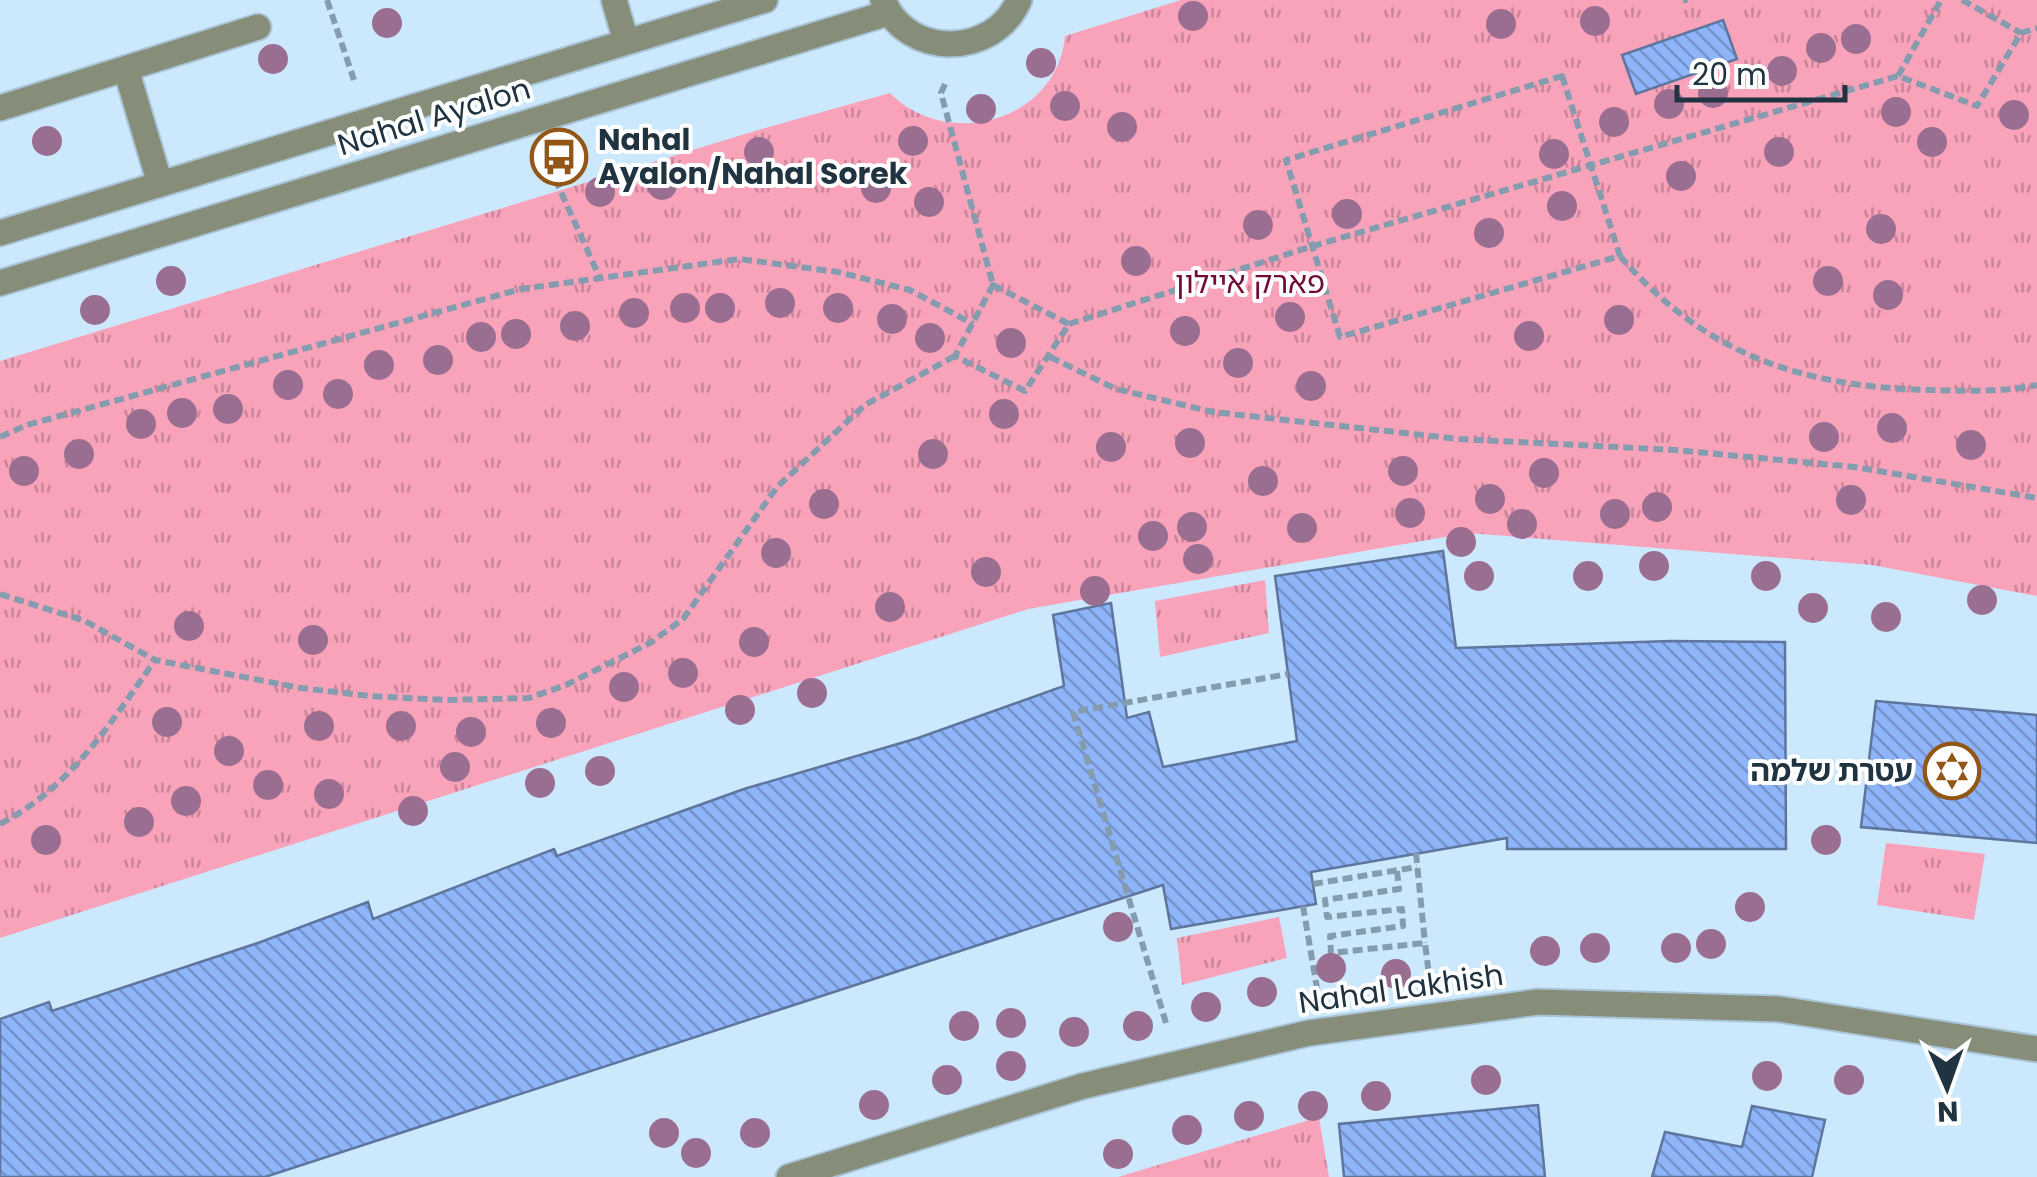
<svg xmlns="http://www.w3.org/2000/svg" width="2037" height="1177" viewBox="0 0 2037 1177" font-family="Poppins,'Noto Sans Hebrew',sans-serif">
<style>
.grass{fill:url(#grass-tufts)}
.building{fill:url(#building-back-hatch);stroke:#5e759d;stroke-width:2.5}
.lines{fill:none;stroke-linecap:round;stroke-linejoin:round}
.minor-casing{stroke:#aac4d7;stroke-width:29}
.path{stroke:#849cae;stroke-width:6;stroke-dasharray:10 5;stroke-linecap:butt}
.minor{stroke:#868d78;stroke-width:25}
.tree{fill:#9a6e91}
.labels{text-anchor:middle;stroke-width:8;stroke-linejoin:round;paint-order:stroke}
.street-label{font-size:30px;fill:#203340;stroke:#fff}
.poi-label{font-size:30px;font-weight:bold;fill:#203340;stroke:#fff;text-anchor:start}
.park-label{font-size:30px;fill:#720a38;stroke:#fff}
</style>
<defs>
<pattern id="grass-tufts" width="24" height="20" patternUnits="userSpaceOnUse" patternTransform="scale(2.5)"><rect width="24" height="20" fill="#f9a3bb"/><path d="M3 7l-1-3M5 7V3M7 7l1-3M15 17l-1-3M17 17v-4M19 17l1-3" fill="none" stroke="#c98599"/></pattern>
<pattern id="building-back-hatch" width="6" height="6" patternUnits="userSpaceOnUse" patternTransform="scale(2.5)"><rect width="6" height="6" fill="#8eb4f9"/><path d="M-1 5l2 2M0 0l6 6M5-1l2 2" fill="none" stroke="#7493cb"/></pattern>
</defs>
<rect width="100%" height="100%" fill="#cce8fd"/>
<g class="grass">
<path d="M1181 0H2037V596L1872 565 1468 533 1028 609 0 938V361L765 128 890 93C947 151 1057 122 1065 36Z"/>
<path d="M1265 580 1269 633 1160 657 1155 601Z"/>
<path d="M1886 843 1985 854 1974 920 1877 905Z"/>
<path d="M1279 917 1287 958 1182 985 1177 938Z"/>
<path d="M1319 1117 1329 1177H1118Z"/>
</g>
<g class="building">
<path d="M1723 20 1737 59 1636 94 1622 55Z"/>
<path d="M1443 551 1456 648 1671 641 1785 642 1786 849H1507V838L1311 872 1316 904 1171 929 1163 885 265 1177H0V1019L49 1002 52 1011 258 943 368 902 373 919 554 849 557 856 744 789 918 738 1064 686 1053 615 1111 603 1127 718 1149 712 1163 767 1297 741 1275 576Z"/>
<path d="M1876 701 2037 715V843L1861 827Z"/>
<path d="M1538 1105 1545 1177H1344L1339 1124Z"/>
<path d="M1752 1106 1825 1120 1812 1177H1652L1665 1132 1742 1147Z"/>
</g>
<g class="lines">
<g class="minor-casing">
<g id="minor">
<path d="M614 0 626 41"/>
<path d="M883 0C907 59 994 58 1019 0"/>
<path d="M126 69 160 184"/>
<path d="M0 108 258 27"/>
<path d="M0 233 765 0"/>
<path d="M0 283 888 13"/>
<path d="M789 1177 1083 1086 1309 1033 1538 1002 1779 1009 2037 1049"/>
</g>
</g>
<g class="path">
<path d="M327 0 354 80"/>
<path d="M1683 0H1688"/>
<path d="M1962 0 2021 33"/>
<path d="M1562 76 1620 256 1340 337 1286 160Z"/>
<path d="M1898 76 1941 0"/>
<path d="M945 84 941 93 993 285"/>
<path d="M555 179 600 278"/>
<path d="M1620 256C1705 355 1802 387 1930 390 1965 391 2003 392 2037 385"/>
<path d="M993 285 1069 324 1025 391 955 356Z"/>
<path d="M1069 324 1313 246 1898 76 1977 106 2021 33 2037 28"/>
<path d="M1050 357 1116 389 1213 412 1459 439 1675 450 1855 467 2037 498"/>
<path d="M0 437 27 425 521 289 739 259 838 272 910 290 973 324"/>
<path d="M0 594 85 621 155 660 301 688 370 696 447 700 529 698 566 685 650 643 683 619 777 487 865 405 955 356"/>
<path d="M0 824C70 788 111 723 155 660"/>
<path d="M1416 853 1425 943"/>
<path d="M1397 871 1399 889 1325 900 1327 917 1402 909 1403 926 1330 936 1331 953 1425 943 1429 975"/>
<path d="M1313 884 1417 867"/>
<path d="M1303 906 1318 994"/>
<path d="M1166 1023 1073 712 1288 674"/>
</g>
<use href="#minor" class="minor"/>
</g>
<g class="tree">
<circle cx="1193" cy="16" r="15"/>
<circle cx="1595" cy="21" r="15"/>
<circle cx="387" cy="23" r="15"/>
<circle cx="1501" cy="24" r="15"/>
<circle cx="1856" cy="39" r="15"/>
<circle cx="1821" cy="48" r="15"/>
<circle cx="273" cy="59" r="15"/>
<circle cx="1041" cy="63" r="15"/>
<circle cx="1782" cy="71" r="15"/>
<circle cx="1713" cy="93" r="15"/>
<circle cx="1669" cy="104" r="15"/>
<circle cx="1065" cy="106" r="15"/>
<circle cx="981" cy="109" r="15"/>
<circle cx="1896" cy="112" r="15"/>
<circle cx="2014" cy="115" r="15"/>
<circle cx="1614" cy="122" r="15"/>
<circle cx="1122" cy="127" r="15"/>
<circle cx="47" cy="141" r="15"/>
<circle cx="913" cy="141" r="15"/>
<circle cx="1932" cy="142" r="15"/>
<circle cx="759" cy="152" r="15"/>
<circle cx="1779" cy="152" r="15"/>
<circle cx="1554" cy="154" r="15"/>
<circle cx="1681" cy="176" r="15"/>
<circle cx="662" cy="185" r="15"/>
<circle cx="876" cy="188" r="15"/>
<circle cx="600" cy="192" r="15"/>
<circle cx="929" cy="202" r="15"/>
<circle cx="1562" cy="206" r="15"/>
<circle cx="1347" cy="214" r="15"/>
<circle cx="1258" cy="225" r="15"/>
<circle cx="1881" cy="229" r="15"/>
<circle cx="1489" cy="233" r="15"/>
<circle cx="1136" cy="261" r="15"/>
<circle cx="171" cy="281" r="15"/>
<circle cx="1828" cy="281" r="15"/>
<circle cx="1888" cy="295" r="15"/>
<circle cx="780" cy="303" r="15"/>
<circle cx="685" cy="308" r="15"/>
<circle cx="720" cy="308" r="15"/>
<circle cx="838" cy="308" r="15"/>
<circle cx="95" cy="310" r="15"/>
<circle cx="634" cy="313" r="15"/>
<circle cx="1290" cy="317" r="15"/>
<circle cx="892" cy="319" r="15"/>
<circle cx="1619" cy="320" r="15"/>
<circle cx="575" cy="326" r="15"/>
<circle cx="1185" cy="331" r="15"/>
<circle cx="516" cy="334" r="15"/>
<circle cx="1529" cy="336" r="15"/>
<circle cx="481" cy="337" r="15"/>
<circle cx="930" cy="338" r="15"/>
<circle cx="1011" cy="343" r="15"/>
<circle cx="438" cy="360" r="15"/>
<circle cx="1238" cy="363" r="15"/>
<circle cx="379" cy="365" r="15"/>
<circle cx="288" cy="385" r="15"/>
<circle cx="1311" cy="386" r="15"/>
<circle cx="338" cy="394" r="15"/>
<circle cx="228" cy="409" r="15"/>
<circle cx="182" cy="413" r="15"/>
<circle cx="1004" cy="414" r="15"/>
<circle cx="141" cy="424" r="15"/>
<circle cx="1892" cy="428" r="15"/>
<circle cx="1824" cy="437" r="15"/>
<circle cx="1190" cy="443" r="15"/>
<circle cx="1971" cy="445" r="15"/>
<circle cx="1111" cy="447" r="15"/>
<circle cx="79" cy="454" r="15"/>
<circle cx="933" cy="454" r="15"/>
<circle cx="24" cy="471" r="15"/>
<circle cx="1403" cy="471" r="15"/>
<circle cx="1544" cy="473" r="15"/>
<circle cx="1263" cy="481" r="15"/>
<circle cx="1490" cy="499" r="15"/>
<circle cx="1851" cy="500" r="15"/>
<circle cx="824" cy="504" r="15"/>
<circle cx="1657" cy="507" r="15"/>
<circle cx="1410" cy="513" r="15"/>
<circle cx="1615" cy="514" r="15"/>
<circle cx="1522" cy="524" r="15"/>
<circle cx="1192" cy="527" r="15"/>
<circle cx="1302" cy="528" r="15"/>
<circle cx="1153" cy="536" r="15"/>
<circle cx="1461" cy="542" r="15"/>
<circle cx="776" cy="553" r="15"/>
<circle cx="1198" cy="559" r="15"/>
<circle cx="1654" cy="566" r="15"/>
<circle cx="986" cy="572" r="15"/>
<circle cx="1479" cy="576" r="15"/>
<circle cx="1588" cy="576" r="15"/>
<circle cx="1766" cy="576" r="15"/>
<circle cx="1095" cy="591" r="15"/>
<circle cx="1982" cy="600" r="15"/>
<circle cx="890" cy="607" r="15"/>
<circle cx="1813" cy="608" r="15"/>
<circle cx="1886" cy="617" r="15"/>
<circle cx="189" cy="626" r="15"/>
<circle cx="313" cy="640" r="15"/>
<circle cx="754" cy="642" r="15"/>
<circle cx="683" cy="673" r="15"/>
<circle cx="624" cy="687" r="15"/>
<circle cx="812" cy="693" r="15"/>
<circle cx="740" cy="710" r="15"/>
<circle cx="167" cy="722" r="15"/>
<circle cx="551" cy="723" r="15"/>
<circle cx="319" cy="726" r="15"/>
<circle cx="401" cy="726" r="15"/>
<circle cx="471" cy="732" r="15"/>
<circle cx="229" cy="751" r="15"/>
<circle cx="455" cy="767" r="15"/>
<circle cx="600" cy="771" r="15"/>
<circle cx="540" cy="783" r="15"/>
<circle cx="268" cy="785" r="15"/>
<circle cx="329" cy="794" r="15"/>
<circle cx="186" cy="801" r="15"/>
<circle cx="413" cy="811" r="15"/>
<circle cx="139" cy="822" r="15"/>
<circle cx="46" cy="840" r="15"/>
<circle cx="1826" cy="840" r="15"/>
<circle cx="1750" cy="907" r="15"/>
<circle cx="1118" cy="927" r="15"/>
<circle cx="1711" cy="944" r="15"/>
<circle cx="1595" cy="948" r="15"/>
<circle cx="1676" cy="948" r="15"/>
<circle cx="1545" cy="951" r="15"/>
<circle cx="1331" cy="968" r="15"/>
<circle cx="1396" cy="974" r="15"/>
<circle cx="1262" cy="992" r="15"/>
<circle cx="1206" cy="1007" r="15"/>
<circle cx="1011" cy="1023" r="15"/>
<circle cx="964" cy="1026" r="15"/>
<circle cx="1138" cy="1026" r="15"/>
<circle cx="1074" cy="1032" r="15"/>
<circle cx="1011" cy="1066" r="15"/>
<circle cx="1767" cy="1076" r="15"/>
<circle cx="947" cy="1080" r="15"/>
<circle cx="1486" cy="1080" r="15"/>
<circle cx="1849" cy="1080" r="15"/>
<circle cx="1376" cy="1096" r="15"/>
<circle cx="874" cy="1105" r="15"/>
<circle cx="1313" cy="1106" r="15"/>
<circle cx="1249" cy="1116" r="15"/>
<circle cx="1187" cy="1130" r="15"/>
<circle cx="664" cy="1133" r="15"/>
<circle cx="755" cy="1133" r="15"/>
<circle cx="696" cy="1153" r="15"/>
<circle cx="1118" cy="1154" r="15"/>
</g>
<defs>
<g id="bus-ring" transform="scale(2.875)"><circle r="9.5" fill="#fff" stroke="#925617" stroke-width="1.5"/><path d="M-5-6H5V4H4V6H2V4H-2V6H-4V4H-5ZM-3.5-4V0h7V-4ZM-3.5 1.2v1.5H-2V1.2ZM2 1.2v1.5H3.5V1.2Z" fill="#925617"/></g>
<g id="synagogue-ring" transform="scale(2.875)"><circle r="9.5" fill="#fff" stroke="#925617" stroke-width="1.5"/><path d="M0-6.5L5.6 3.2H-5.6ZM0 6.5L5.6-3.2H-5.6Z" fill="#925617"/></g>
</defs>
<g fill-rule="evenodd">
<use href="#bus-ring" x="559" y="157"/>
<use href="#synagogue-ring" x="1952" y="771"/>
</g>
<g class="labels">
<g class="street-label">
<text transform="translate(434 117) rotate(-17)" y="10">Nahal Ayalon</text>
<text transform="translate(1401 989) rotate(-8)" y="10">Nahal Lakhish</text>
</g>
<g class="poi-label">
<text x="598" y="150">Nahal<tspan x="598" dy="34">Ayalon/Nahal Sorek</tspan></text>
<text x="1913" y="781" text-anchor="end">עטרת שלמה</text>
</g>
<g class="park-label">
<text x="1250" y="293">פארק איילון</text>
</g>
</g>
<g transform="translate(1947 1087) rotate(178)" stroke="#ffffff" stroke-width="8" paint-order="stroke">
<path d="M0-8L18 38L0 25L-18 38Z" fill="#203340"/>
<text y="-15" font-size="28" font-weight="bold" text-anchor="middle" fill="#203340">N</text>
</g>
<path d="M1677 85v15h168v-15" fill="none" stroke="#203340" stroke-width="5"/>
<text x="1692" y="85" font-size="30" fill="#203340" stroke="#ffffff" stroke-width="8" paint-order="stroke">20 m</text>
</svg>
